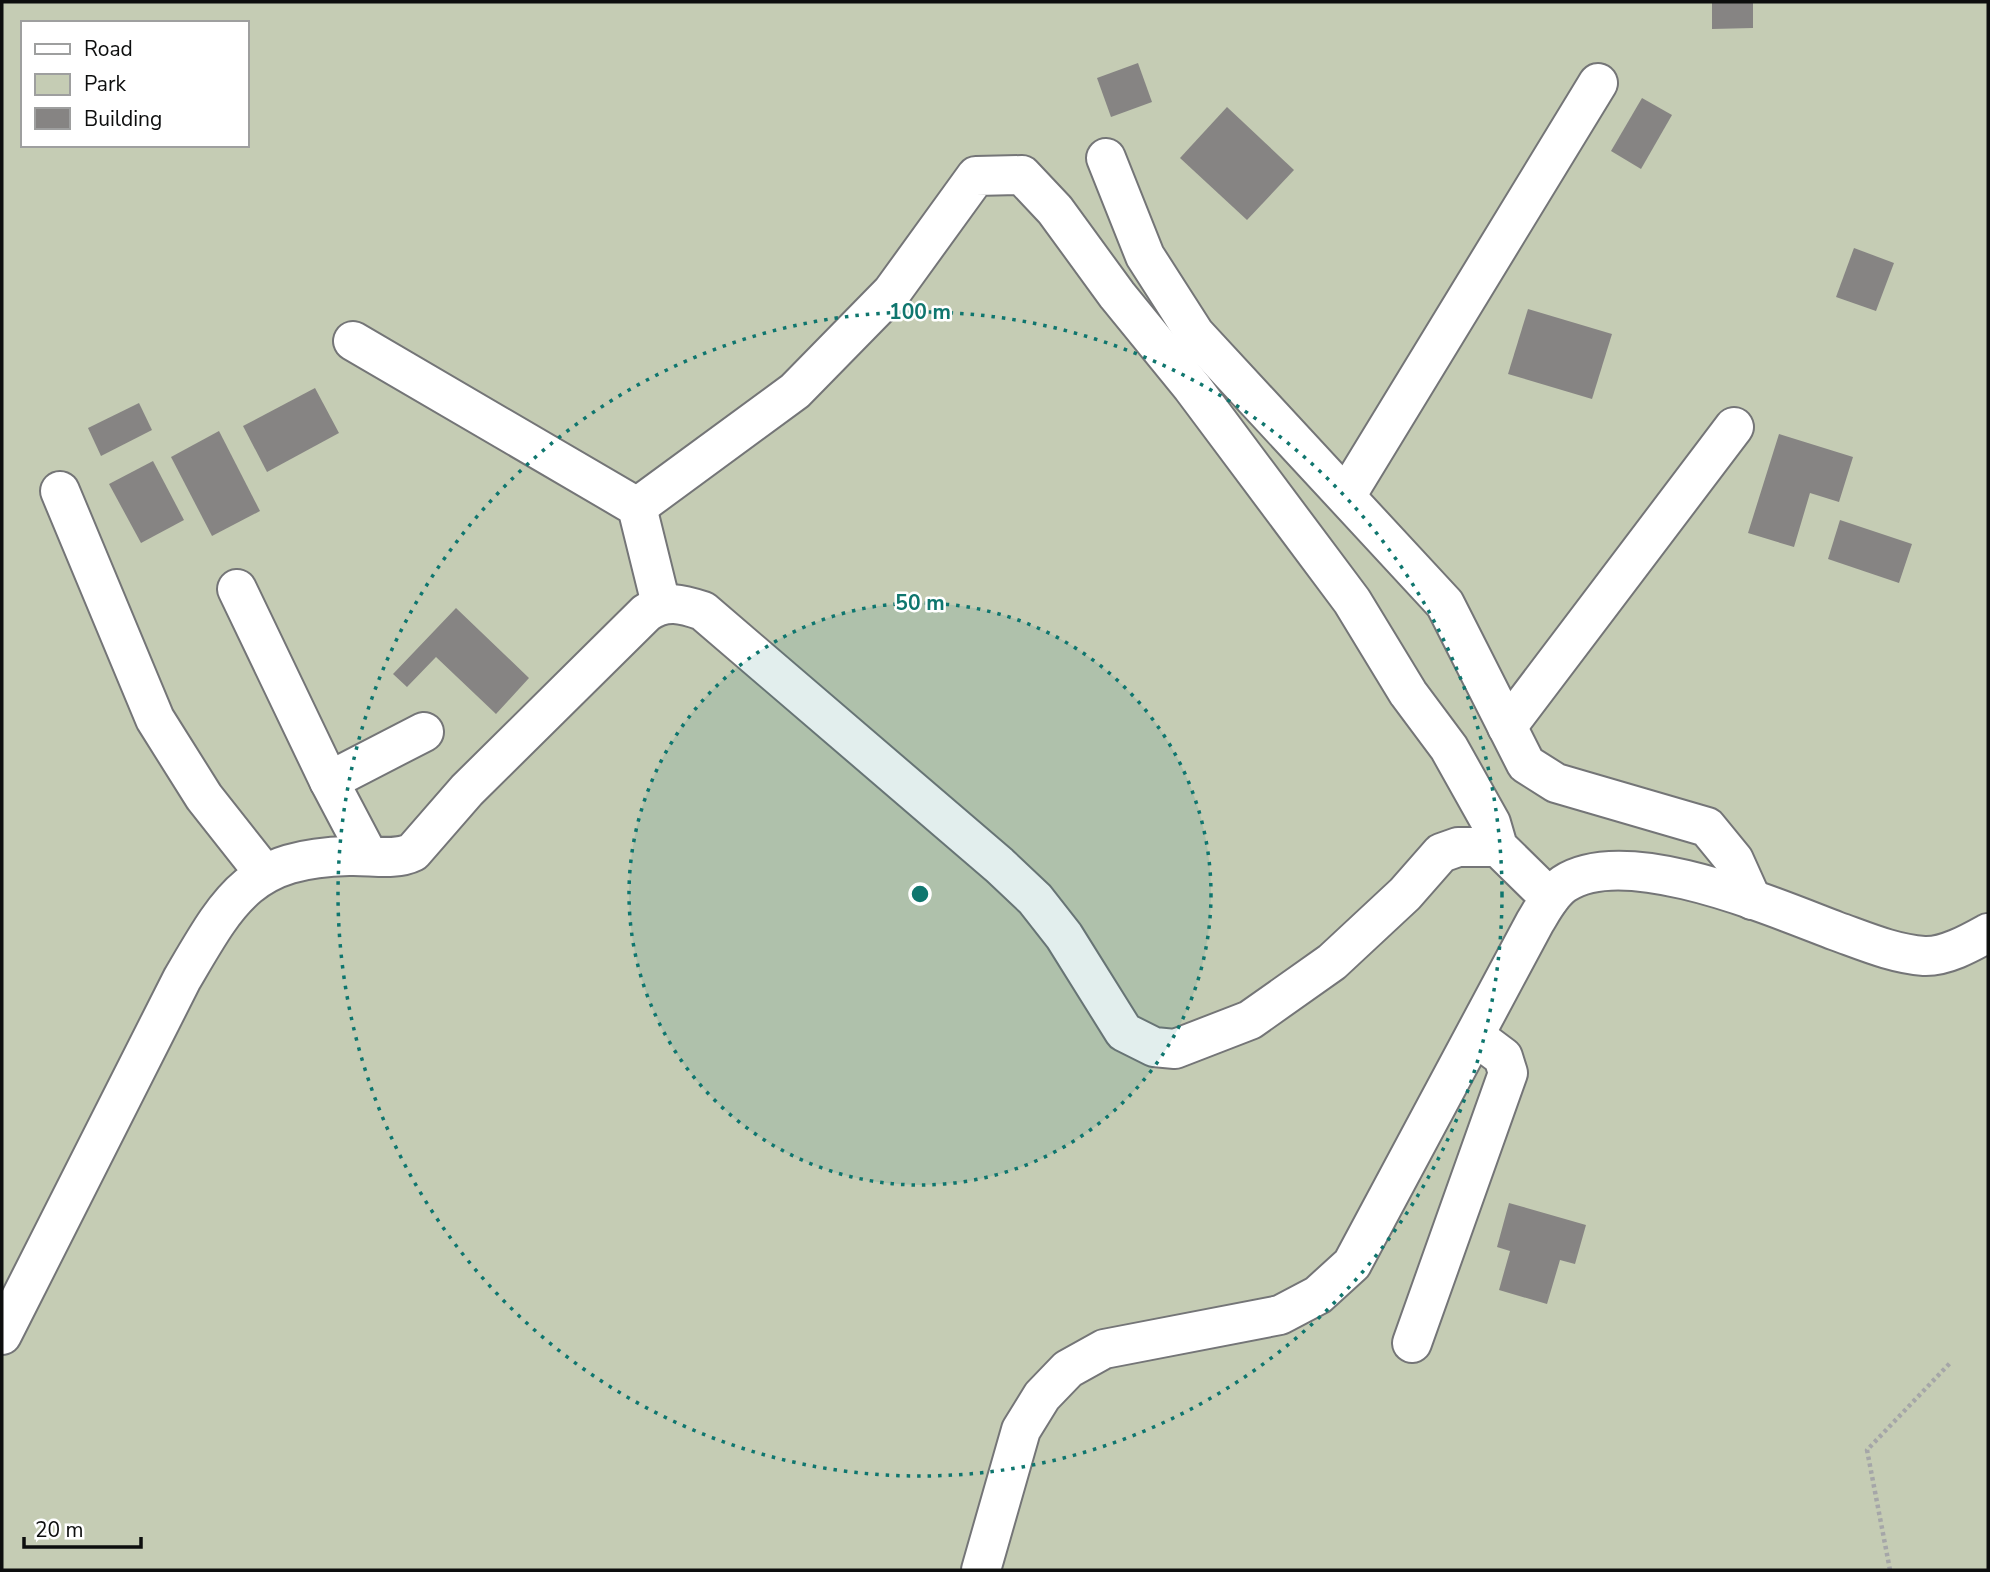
<svg xmlns="http://www.w3.org/2000/svg" width="1990" height="1572" viewBox="0 0 1990 1572" font-family="'Nunito Sans',sans-serif">
<style>
.green{fill:#c5ccb4;fill-rule:evenodd}
.building{fill:#868483}
.lines{fill:none;stroke-linecap:round;stroke-linejoin:round}
.minor-casing{stroke:#747577;stroke-width:42}
.major-casing{stroke:#747577;stroke-width:42}
.path{stroke:#a5a6a8;stroke-width:4.5;stroke-dasharray:3.5 3.5;stroke-linecap:butt}
.minor{stroke:#fff;stroke-width:38}
.major{stroke:#fff;stroke-width:38}
.ring{fill:none;stroke:#0f766e;stroke-width:3.5;stroke-dasharray:3.5 7}
.centre{fill:#0f766e;stroke:#fff;stroke-width:3.5}
.ring-label{font-size:21px;text-anchor:middle;font-weight:bold;fill:#0f766e;stroke:#fff;stroke-width:5;stroke-linejoin:round;paint-order:stroke}
</style>
<rect width="100%" height="100%" fill="#f4f5f7"/>
<path class="green" d="M2 2H1988V1570H2ZM23 23H247V145H23Z"/>
<g class="building">
<path d="M1712 2H1753V28L1712 29Z"/>
<path d="M1138 63 1152 102 1111 117 1097 78Z"/>
<path d="M1642 98 1672 115 1641 169 1611 151Z"/>
<path d="M1227 107 1294 170 1247 220 1180 158Z"/>
<path d="M1854 248 1894 263 1876 311 1836 297Z"/>
<path d="M1528 309 1612 334 1592 399 1508 374Z"/>
<path d="M315 388 339 433 267 472 243 426Z"/>
<path d="M139 403 152 430 101 456 88 428Z"/>
<path d="M219 431 260 511 212 536 171 457Z"/>
<path d="M1779 434 1853 457 1839 502 1810 493 1794 547 1748 533Z"/>
<path d="M153 461 184 520 141 543 109 484Z"/>
<path d="M1840 520 1912 544 1899 583 1828 559Z"/>
<path d="M456 608 529 678 496 714 436 657 407 687 393 674Z"/>
<path d="M1509 1203 1586 1225 1575 1264 1560 1260 1547 1304 1499 1290 1510 1251 1497 1247Z"/>
</g>
<g class="lines">
<g class="minor-casing">
<g id="minor">
<path d="M1106 158 1145 256 1195 334 1445 604 1526 764 1556 783 1707 827 1734 860 1752 900"/>
<path d="M353 341 637 507 661 604"/>
<path d="M60 491 155 719 204 797 264 873"/>
<path d="M1346 496 1598 83"/>
<path d="M637 507 795 391 892 292 976 176 1022 175 1055 210 1117 295 1192 387 1352 601 1408 693 1449 748 1491 823 1498 847 1550 898"/>
<path d="M237 589 329 781 368 855"/>
<path d="M1507 727 1734 427"/>
<path d="M329 781 424 732"/>
<path d="M2 1335 182 979C229 899 249 858 349 856 370 855 395 861 413 852L467 790 646 613C666 599 682 604 703 611L999 865 1035 899 1064 936 1124 1032 1154 1047 1175 1049 1250 1020 1332 962 1405 894 1441 853 1458 847H1498"/>
<path d="M1412 1343 1508 1073 1503 1057 1475 1036"/>
</g>
</g>
<g class="major-casing">
<path id="major" d="M981 1570 1021 1430 1042 1396 1068 1369 1104 1349 1280 1315 1318 1295 1352 1264 1535 922C1543 909 1551 893 1564 884 1625 843 1773 907 1836 931 1864 941 1894 954 1924 956 1945 957 1970 943 1988 933"/>
</g>
<path class="path" d="M1890 1570 1867 1450 1951 1362"/>
<use href="#minor" class="minor"/>
<use href="#major" class="major"/>
</g>
<circle cx="920" cy="894" r="291" fill="#0f766e" fill-opacity=".12"/>
<g class="ring">
<circle cx="920" cy="894" r="291"/>
<circle cx="920" cy="894" r="582"/>
</g>
<circle cx="920" cy="894" r="10" class="centre"/>
<g class="ring-label">
<text x="920" y="319">100 m</text>
<text x="920" y="610">50 m</text>
</g>
<rect width="1990" height="1572" fill="none" stroke="#0d0e0e" stroke-width="7"/>
<rect x="21" y="21" width="228" height="126" fill="#ffffff" stroke="#9e9f9f" stroke-width="2"/>
<rect x="35" y="44" width="35" height="10" fill="#ffffff" stroke="#9e9f9f" stroke-width="2"/>
<text x="84" y="56" font-size="21" fill="#0d0e0e">Road</text>
<rect x="35" y="74" width="35" height="21" fill="#c5ccb4" stroke="#9e9f9f" stroke-width="2"/>
<text x="84" y="91" font-size="21" fill="#0d0e0e">Park</text>
<rect x="35" y="108" width="35" height="21" fill="#868483" stroke="#9e9f9f" stroke-width="2"/>
<text x="84" y="126" font-size="21" fill="#0d0e0e">Building</text>
<path d="M24 1537v10h117v-10" fill="none" stroke="#0d0e0e" stroke-width="3.5"/>
<text x="35" y="1537" font-size="21" fill="#0d0e0e" stroke="#ffffff" stroke-width="5" paint-order="stroke">20 m</text>
</svg>
